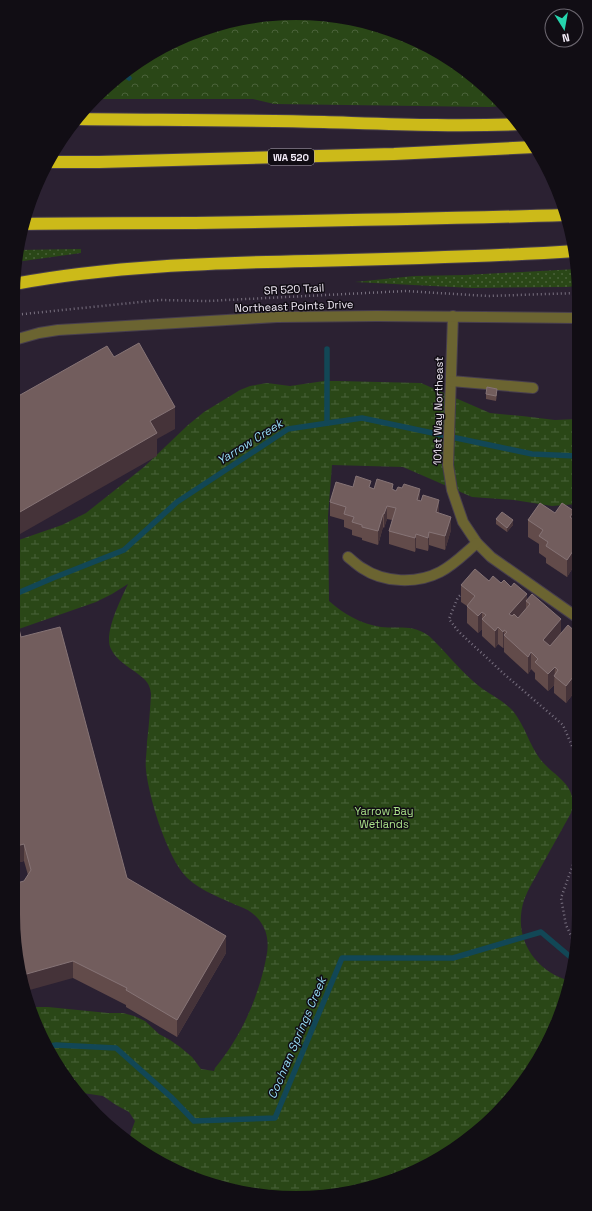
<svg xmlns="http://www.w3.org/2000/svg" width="592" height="1211" viewBox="0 0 592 1211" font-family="'Space Grotesk',sans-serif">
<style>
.grass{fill:url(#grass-dots)}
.forest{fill:url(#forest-crowns)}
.wetland{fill:url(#wetland-marsh)}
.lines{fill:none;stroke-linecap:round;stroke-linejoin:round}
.stream{stroke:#124756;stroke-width:5.5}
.minor-casing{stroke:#473e4e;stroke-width:12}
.highway-casing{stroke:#473e4e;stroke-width:14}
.path{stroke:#797180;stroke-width:2.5;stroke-dasharray:1 3;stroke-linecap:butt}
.minor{stroke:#6b6431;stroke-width:10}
.highway{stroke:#ccba19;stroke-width:12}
.wall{fill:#624b4a}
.shaded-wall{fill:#453339}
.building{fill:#725d5d;stroke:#867476}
.labels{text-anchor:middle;stroke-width:3;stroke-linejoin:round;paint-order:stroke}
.shield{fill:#110d14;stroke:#b1aab5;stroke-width:1}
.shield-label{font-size:10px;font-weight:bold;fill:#f5eefa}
.street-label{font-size:11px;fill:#f5eefa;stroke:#110d14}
.park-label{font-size:11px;fill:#aae18a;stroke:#110d14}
.water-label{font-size:12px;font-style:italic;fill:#96dcf5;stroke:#110d14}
</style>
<defs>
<pattern id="grass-dots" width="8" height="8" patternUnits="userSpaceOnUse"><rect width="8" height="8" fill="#2a4717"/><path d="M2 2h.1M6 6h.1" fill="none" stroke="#4a623a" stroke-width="1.8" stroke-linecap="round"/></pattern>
<pattern id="forest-crowns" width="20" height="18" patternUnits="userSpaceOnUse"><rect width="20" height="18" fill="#2a4717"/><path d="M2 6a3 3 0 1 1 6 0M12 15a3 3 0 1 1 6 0" fill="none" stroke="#4a623a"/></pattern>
<pattern id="wetland-marsh" width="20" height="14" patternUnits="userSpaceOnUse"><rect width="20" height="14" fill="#2a4717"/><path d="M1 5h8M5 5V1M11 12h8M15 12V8" fill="none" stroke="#4a623a"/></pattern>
</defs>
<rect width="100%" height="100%" fill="#2b2132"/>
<g class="grass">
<path d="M81 249V253L16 262 18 250Z"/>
<path d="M577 269V286L567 287 472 288 355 282 414 276 465 275Z"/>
</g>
<path class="forest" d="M314 14 369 23 421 42 482 83 504 106 489 107 274 104 253 99H94L109 83 154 51 205 28 259 15Z"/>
<path class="wetland" d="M324 381H338L421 383 490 413 522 416 555 420 577 419V504L552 506 514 500 472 497 403 467 332 465 328 516 329 601C344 614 361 624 381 627 400 629 412 624 429 636 445 651 458 668 474 682 486 693 502 699 513 711 525 726 529 744 540 759 555 778 579 784 571 813 561 831 551 849 541 867 535 878 528 889 524 900 512 938 535 971 570 981L569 988 550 1040 496 1115 421 1169 333 1196 241 1193 154 1160 129 1142 131 1132 135 1121 129 1112 116 1105 103 1096 76 1092 72 1087 29 1009 35 1007H48L108 1013H123L134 1016 145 1021 159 1034 170 1040 180 1047 192 1057 201 1069 214 1071 215 1068C239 1039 255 1005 264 968 266 958 269 949 267 938 266 929 260 919 252 913 247 909 241 907 236 905 217 896 195 889 182 872 165 849 149 798 146 770 145 761 147 751 147 742 149 726 150 710 151 694 150 684 146 680 138 674 129 667 116 660 111 649 103 634 121 599 128 584L112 594 96 602 13 631V542L62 525 86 513 144 467 188 425 204 412 240 390 250 386 267 383 290 386Z"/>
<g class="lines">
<g class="stream">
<path d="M123 73 129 78"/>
<path d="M327 423V349"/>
<path d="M13 595 53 578 124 550 177 502 288 429 362 418 532 454 577 456"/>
<path d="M50 1046 56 1045 116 1048 171 1097 194 1121 275 1118 342 958H453L541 932 574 960"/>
</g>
<g class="minor-casing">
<g id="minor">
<path d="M453 316 448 465 452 490 463 522 477 543 491 557 578 618"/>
<path d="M14 340 39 333 58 330 277 317 377 316 577 318"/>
<path d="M451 381 533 388"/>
<path d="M348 557C353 561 357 565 362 568 384 583 417 584 440 572 454 565 465 553 477 543"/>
</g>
</g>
<g class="highway-casing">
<g id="highway">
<path d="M76 119C158 120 241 120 324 122 389 124 455 127 521 124"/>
<path d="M48 162H99L394 154 534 147"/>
<path d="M22 224C79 223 136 223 192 223 316 221 441 219 565 215"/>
<path d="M14 284C111 266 210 263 309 261 397 259 486 257 575 251"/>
</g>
</g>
<g class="path">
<path d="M14 315 160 300 207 301 406 291 488 296 577 293"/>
<path d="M463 593 458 597 449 619 458 631 503 673 563 725 578 760"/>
<path d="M577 944 574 942 566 925 561 898 578 851"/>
</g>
<use href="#minor" class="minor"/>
<use href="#highway" class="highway"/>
</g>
<g class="wall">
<path d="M486 394H497L496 401 486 399Z"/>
<path d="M353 487 371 488 393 490 420 501 439 513 451 530 445 550 429 545 428 551 416 548 415 552 389 544V531L392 520 387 519 384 528 383 527 378 545 362 540V538L352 535V530L344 527V520L330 516V502Z"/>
<path d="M555 513 574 520 577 515V577L574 575V566L567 577 546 563V558L539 553V544L528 537V520Z"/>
<path d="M496 519 513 525 507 532 496 524Z"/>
<path d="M489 581 501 583 511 587 527 599 561 633 578 634 575 695 573 694 566 703 554 693V685L548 691 535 679V673L531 669 528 674 504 652V647L503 648 498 644 495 648 482 636V629L478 633 467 623V606L461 602V585Z"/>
<path d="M13 626 21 637 127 878 226 953 177 1037 126 1007V1005L73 978 24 881 28 875 24 861 13 864Z"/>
<path d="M577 896H578V920L577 913Z"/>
</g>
<g class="shaded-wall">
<path d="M175 407V429L157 439V456L13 538V516L150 421Z"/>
<path d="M420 489V502L417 500Z"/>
<path d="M439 500V514L436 512Z"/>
<path d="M387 506V519L384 528V514Z"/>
<path d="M574 511V528L570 517Z"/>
<path d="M383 514V527L378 545V531Z"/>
<path d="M451 517V530L445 550V536Z"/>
<path d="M513 520V525L507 532V528Z"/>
<path d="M429 532V545L428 551V538Z"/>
<path d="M416 534V548L415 552V538Z"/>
<path d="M577 545V559L574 558V566L567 577V560Z"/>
<path d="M527 594V602L526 601V612L509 631V614Z"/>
<path d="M482 612V629L478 633V616Z"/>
<path d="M561 619V636L543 657V640Z"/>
<path d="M498 627V644L495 648V631Z"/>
<path d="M504 630V647L503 648V632Z"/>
<path d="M531 652V669L528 674V657Z"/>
<path d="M555 667 554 685 548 691V674Z"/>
<path d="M578 675V692L575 695V678Z"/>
<path d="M573 677V694L566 703V686Z"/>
<path d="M24 844V861L13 864V847Z"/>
<path d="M226 936V953L177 1037V1020Z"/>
<path d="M73 961V978L26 991 23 975Z"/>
</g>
<g class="building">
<path d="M139 343 175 407 150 421 157 433 13 516V399L107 346 114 357Z"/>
<path d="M487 387 497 389 496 396 486 394Z"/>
<path d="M356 476 371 481 369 487 374 489 377 479 393 484 392 489 396 491 398 487 402 488 404 484 420 489 417 500 421 501 423 495 439 500 436 512 451 517 445 536 429 532 428 538 416 534 415 538 389 531 396 508 387 506 384 514H383L378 531 362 527V525L352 522 354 517 344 514 346 507 330 502 336 482 353 487Z"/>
<path d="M540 503 555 513 562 503 574 511 570 517 574 520 577 515V546V545L567 560 546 546 548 542 539 536 543 530 528 520Z"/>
<path d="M502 512 513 520 507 528 496 519Z"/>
<path d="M577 553V560L574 558Z"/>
<path d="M475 569 489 581 493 576 501 583 504 580 511 587 514 583 527 594 509 614 512 616 514 614 518 618 530 604 526 601 532 594 561 619 543 640 550 646 568 625 578 634V641L576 643 578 644V675L575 678 573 677 566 686 554 676 558 670 555 667 548 674 535 662 538 659 531 652 528 657 504 635 507 632 504 630 503 632 498 627 495 631 482 619 486 615 482 612 478 616 467 606 475 596 461 585Z"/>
<path d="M18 625 21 637 60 627 127 878 226 936 177 1020 126 990 127 988 73 961 23 975 13 915V884L24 881 31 870 24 844 13 847V626Z"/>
<path d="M74 1079 78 1094 72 1087 68 1081Z"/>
</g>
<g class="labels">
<rect class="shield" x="268" y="149" width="46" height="16" rx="3"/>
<g class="shield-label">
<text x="291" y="161">WA 520</text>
</g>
<g class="street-label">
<text transform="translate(294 289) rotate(-3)" y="4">SR 520 Trail</text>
<text transform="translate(294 306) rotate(-2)" y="4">Northeast Points Drive</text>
<text transform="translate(438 411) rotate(-89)" y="4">101st Way Northeast</text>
</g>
<g class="park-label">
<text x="384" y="815">Yarrow Bay<tspan x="384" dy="13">Wetlands</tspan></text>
</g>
<g class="water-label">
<text transform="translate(250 442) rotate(-32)" y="4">Yarrow Creek</text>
<text transform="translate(297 1038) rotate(-67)" y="4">Cochran Springs Creek</text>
</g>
</g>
<path d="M0 0H592V1211H0ZM296 20H296A276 276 0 0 1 572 296V915A276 276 0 0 1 296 1191H296A276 276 0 0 1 20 915V296A276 276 0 0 1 296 20Z" fill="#110d14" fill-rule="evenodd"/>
<g transform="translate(564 28) rotate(169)"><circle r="19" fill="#110d14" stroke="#6c6770"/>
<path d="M0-3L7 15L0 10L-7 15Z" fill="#26d5ae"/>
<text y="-6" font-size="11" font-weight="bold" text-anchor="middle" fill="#f5eefa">N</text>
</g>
</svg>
